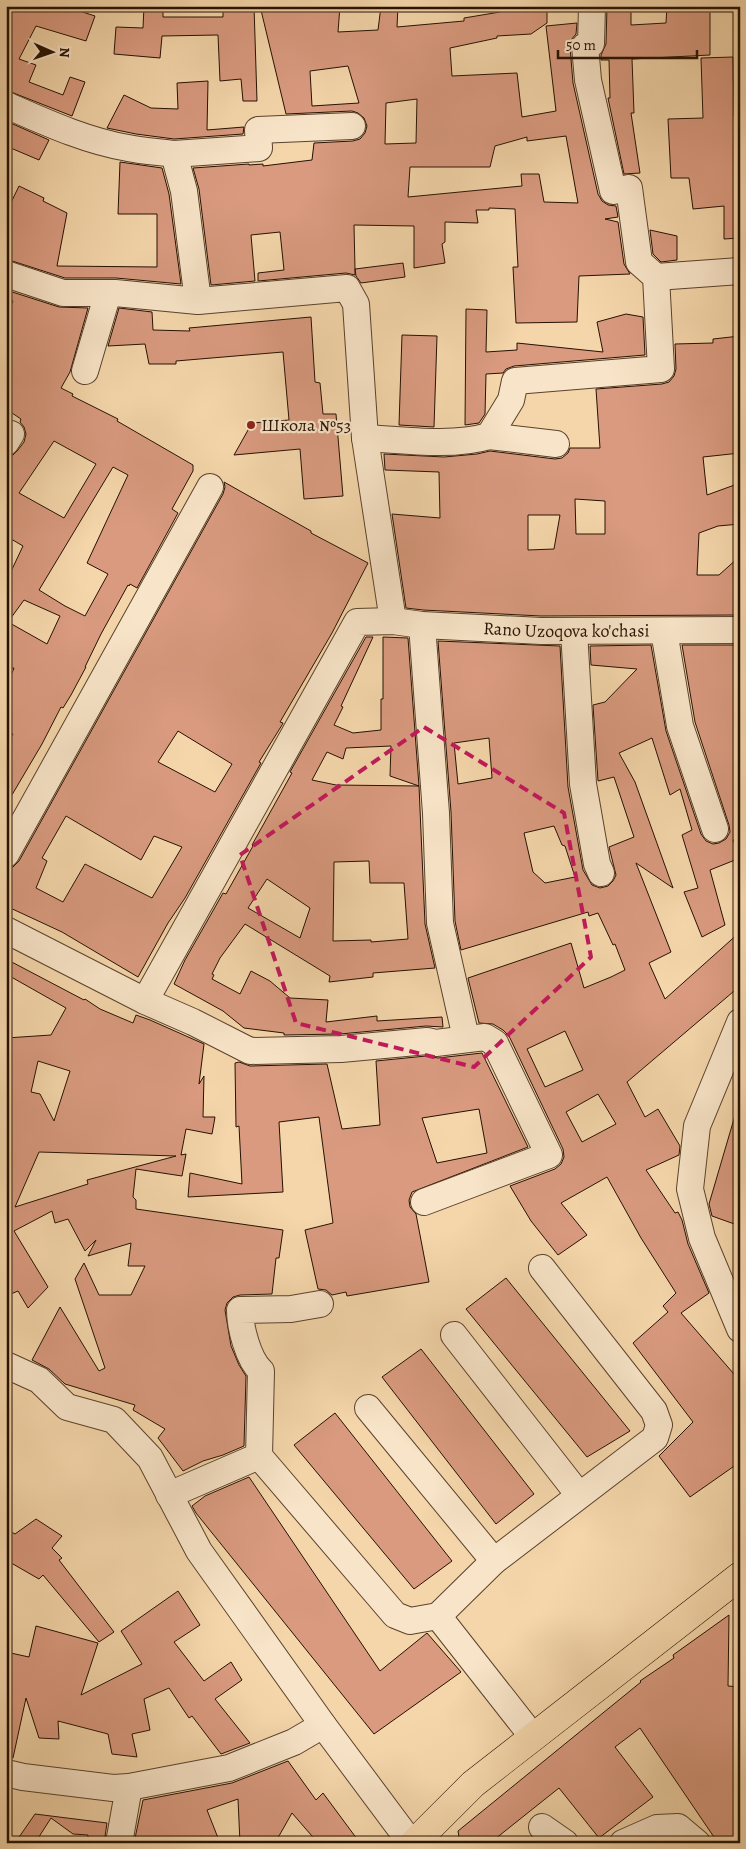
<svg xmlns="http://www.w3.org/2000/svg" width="746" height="1849" viewBox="0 0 746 1849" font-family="Alegreya,serif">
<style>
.building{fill:#d99a7f;stroke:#261102;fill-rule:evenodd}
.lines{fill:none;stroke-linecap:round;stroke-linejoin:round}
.minor-casing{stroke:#5a422c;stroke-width:28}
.major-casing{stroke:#261102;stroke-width:29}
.minor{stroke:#f8e4c8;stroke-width:26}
.major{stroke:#f4d6aa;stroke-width:28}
.marked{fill:none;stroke:#c2185b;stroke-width:4;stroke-dasharray:10 6;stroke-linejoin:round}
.poi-dot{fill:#8f2418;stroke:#f8e4c8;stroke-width:2}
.labels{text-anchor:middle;stroke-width:4.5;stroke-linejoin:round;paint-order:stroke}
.poi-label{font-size:18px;fill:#261102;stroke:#f8e4c8;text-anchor:start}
.street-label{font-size:18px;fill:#261102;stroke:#f8e4c8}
</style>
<rect width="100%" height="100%" fill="#f4d6aa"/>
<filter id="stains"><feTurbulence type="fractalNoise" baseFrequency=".004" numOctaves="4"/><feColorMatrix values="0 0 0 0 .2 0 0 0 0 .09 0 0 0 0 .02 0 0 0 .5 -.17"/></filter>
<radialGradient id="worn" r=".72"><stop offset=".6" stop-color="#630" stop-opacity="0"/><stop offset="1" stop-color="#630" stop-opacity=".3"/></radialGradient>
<g class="building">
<path d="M6 6H64L95 16 86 41 36 26 19 59 36 65 29 82 63 95 70 77 85 82 72 116 6 90Z"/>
<path d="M144 6H163V17H223V6H254L257 101H243L241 79 220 81 218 35 162 36 160 58 114 54 116 27 143 28Z"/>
<path d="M260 6H340L338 32 378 30 381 6H398L397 27 464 21V18L500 12V6H547V23L531 34 497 36V38L450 48 452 76 517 73 522 117 556 111 546 26 577 23 576 34 571 40 570 47 573 83 598 194 602 201 608 205 616 206 618 217 605 219 618 222 624 264 630 274 579 276 577 322 516 323 513 267H518L515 209 489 208V210H476L478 223 445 222V242L442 244 445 263 414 268V226L354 225 355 269 403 263 405 277 361 283 356 276 355 269V275L346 273 258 281V273L284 270 280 232 251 235 255 281 211 285 199 189 193 168 249 164V165L263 164V166L312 160 314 143 353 141 360 139 365 133 367 126 364 118 358 113 352 111 286 114ZM348 66 359 103 312 106 310 71ZM417 99 416 143 385 144 386 103ZM566 136 578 203 544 202 539 174H521L522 186 408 197 410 167H490L495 146 527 137V141Z"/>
<path d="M607 6H631V25L666 23 667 6H710V55L632 59 634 113H631L640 173 624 174 608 98H610L609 60H601V55L606 44Z"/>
<path d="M733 57 734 116H740V238L724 239V206L693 209 689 178H671L668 119 703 118 701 58Z"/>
<path d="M208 81 207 130 244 127 243 134 174 139 136 134 107 128 124 95 151 108 178 109 177 83Z"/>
<path d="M6 121 49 140 39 160 6 146Z"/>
<path d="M120 162 162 168 169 194 181 284 116 278H65L6 259V213L19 186 44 198 43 201 67 213 57 266 157 267V214H118Z"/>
<path d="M650 230 677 236V260L661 262 653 254Z"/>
<path d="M6 290 59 307 88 308 70 372 61 388 73 394 72 396 118 419 117 421 193 465V471L172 509 178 513 137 588 130 584 129 586 128 585 101 634 85 667H86L71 695 63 708 61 707 42 744 6 805V747L13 734 6 730V688L14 668H6V582L23 546 6 536V457L13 455 18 450 24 442 26 434 24 427 20 422 21 419 6 409V318L13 301 6 297ZM54 441 96 464 64 518 19 493ZM113 467 128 475 87 563 108 574 85 616 65 606 39 590ZM24 600 60 616 47 644 8 622Z"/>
<path d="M119 308 152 312 153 330 190 331 189 328 311 317 315 382 320 383 323 414H336L343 496 304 499 300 449 234 455 252 423 289 420 283 352 176 361V364H149L145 344 108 346Z"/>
<path d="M466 309 487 310 486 352 517 350V343L603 352 597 322 626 314 643 317 645 355 514 366 506 369 503 373 486 374 485 414 479 423 465 425Z"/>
<path d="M402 335 437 336 434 427 399 425Z"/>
<path d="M740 336V453L703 457 707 495 740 483V524L718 526 699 533 697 575H719L738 558V615L541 616 423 610 406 608 392 514 440 518 439 472 385 470 384 454 444 457 477 454 490 451 555 459 562 458 568 453 570 448H600L596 389 662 384 669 382 674 376 676 369 675 344 713 343V339ZM575 499 605 501V534H576ZM528 515H560L554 549 528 550Z"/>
<path d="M224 482 311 531V533L368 563 332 633 280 722 283 723 282 725 259 762 261 763 185 898 168 923 138 977 62 932 6 906V869L13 867 19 861 223 494 225 487ZM178 731 232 764 215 792 158 762ZM66 816 141 860 154 836 182 847 152 898 85 864 63 902 36 888 47 861 42 858Z"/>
<path d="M366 637H373L341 706 343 707 334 725 353 733 381 730V699H383V637L408 638 419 786 390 776 391 746 346 748 343 759 327 752 312 780 336 785 419 786 425 924 435 968 373 973V977L329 982 330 976 245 924 220 958 212 974 214 975 212 979 240 994 251 971 270 981 290 998 328 1000 326 1022 377 1016V1021L442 1017 443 1027 426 1026 340 1034 284 1035V1033L244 1028 223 1011 174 984 185 960 214 909 223 893 226 894 253 846 252 845 292 773 290 772ZM369 861 370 883H404L408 939 371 942V940L333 941 334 862ZM267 879 310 908 300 938 248 908Z"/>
<path d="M438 641 560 646 568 787 583 870 592 885 600 888 608 886 613 881 616 875 609 847 634 837 614 777 598 781 593 705 605 702 637 669 591 665 590 646 651 645 666 731 701 834 706 841 713 844 719 843 726 839 730 832 729 825 695 722 682 645H740V838L733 840 740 858 710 870 725 925 702 937 684 892 698 888 682 835 692 830 680 789 670 795 652 738 619 753 635 782 673 888 636 863 671 952 649 963 665 999 740 932V986L627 1082 645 1117 658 1109 680 1146 679 1155 646 1170 675 1213 678 1212 682 1220 688 1244 709 1293 681 1313 740 1381V1462L690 1497 659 1456 693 1422 633 1343 668 1312 663 1306 676 1293 641 1238 607 1177 561 1203 587 1235 558 1255 531 1221 510 1186 555 1169 561 1164 564 1157 563 1149 509 1036 503 1030 493 1024 479 1023 468 978 571 943 584 988 611 977 625 970 615 944 613 945 598 913 589 916 588 912 461 950 455 921 451 812ZM489 738 492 778 458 784 454 743ZM554 826 562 845 565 846 575 877 545 883 533 872 524 833ZM565 1031 583 1070 545 1087 527 1049ZM598 1094 616 1124 582 1142 566 1112Z"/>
<path d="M6 959 84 1000 85 999 100 1009 133 1023 136 1015 150 1020 204 1044 199 1084 204 1076 203 1117H215L212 1134 186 1129 181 1155 186 1154 182 1176 136 1169 133 1197 136 1200V1209L283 1230 279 1258H276L272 1294 240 1295 233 1297 227 1303 225 1310 231 1346 239 1365 246 1376 244 1446 223 1455 203 1461 183 1471 158 1438 165 1429 133 1410 135 1405 65 1384 49 1369 32 1360 60 1307 99 1371 105 1368 75 1279 84 1263 99 1295H131L145 1266H128L131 1243 88 1256 96 1240 85 1251 68 1219 55 1223 52 1211 14 1231 48 1287 28 1308 18 1291 6 1296V1038L51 1035 66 1008 6 974ZM38 1061 70 1071 54 1121 40 1094 31 1092ZM39 1152 176 1156 87 1180 88 1184 15 1207Z"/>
<path d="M482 1053 528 1147 412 1192 409 1200 410 1207 416 1214 429 1282 347 1296 346 1292 332 1295 326 1290 318 1289 305 1230 333 1223 319 1117 279 1122 283 1192 188 1197 190 1173 242 1184 239 1126 236 1127 235 1063 239 1062 250 1066 327 1064 342 1129 380 1125 376 1061 426 1056 438 1058ZM479 1109 487 1153 437 1163 422 1118Z"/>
<path d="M736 1112 740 1113V1226L712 1216 709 1204Z"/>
<path d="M506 1278 630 1431 587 1457 466 1309Z"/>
<path d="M421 1349 534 1494 496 1524 382 1377Z"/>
<path d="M335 1413 452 1561 414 1589 294 1445Z"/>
<path d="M249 1477 380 1671 427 1633 461 1672 374 1734 196 1513 192 1506 205 1496Z"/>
<path d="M36 1519 62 1536 52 1548 62 1558 59 1560 114 1632 99 1642 43 1575 39 1579 6 1560V1529L15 1534Z"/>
<path d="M178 1591 200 1625 174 1642 204 1681 231 1662 242 1680 215 1699 250 1743 221 1754 192 1716 189 1718 169 1688 144 1699 150 1730 132 1734 137 1757 112 1754 108 1734 58 1721 59 1739 39 1738 26 1698 13 1758 6 1757V1652L29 1657 36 1626 98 1643 81 1695 142 1664 121 1631Z"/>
<path d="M729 1615 728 1686 740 1687V1843H718L640 1728 615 1747 653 1797 599 1838 559 1788 490 1843H460L458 1831 641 1682 640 1681 674 1658 673 1655Z"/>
<path d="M288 1761 316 1800 323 1793 360 1843H318L292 1813 275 1843H240L238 1799 207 1810 220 1843H134L143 1800 232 1783Z"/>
<path d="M35 1814 107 1823 104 1843H87L88 1835 73 1834 51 1818 35 1843H15Z"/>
</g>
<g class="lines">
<g class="minor-casing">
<g id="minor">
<path d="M6 105C45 122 86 141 128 148 143 151 159 152 174 154L184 191 198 301 347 288 356 304 365 438 393 621"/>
<path d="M174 154 259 148 258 130 352 126"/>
<path d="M6 274 63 293H115L198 301"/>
<path d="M656 277 740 271"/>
<path d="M85 371 108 293"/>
<path d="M489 436 556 444"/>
<path d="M365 438C402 440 453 447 489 436L511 400 515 381 661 369 656 277 639 262 629 188 613 191 588 80 585 46 591 44 592 6"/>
<path d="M6 442 11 434"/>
<path d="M422 625 436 813 440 923 466 1038"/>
<path d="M574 631 583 784 597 864 601 873"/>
<path d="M664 631 680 726 715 829"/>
<path d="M6 854 210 487"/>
<path d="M6 930 145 1001 193 1022 250 1051 341 1049 427 1041 436 1043 485 1037 495 1043 549 1155 424 1202"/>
<path id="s1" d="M145 1001 357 622 393 621 422 625 541 631 740 630"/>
<path d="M740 1022 697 1126 690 1189 702 1238 740 1329"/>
<path d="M454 1335 579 1495"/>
<path d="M6 1365 39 1380 67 1407 114 1420 150 1458 199 1551 323 1725 411 1843"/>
<path d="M368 1408 494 1561"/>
<path d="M259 1456 395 1615 410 1621 438 1616 494 1561 655 1438 659 1425 654 1411 542 1268"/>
<path d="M169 1495 259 1456 261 1371C248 1359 240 1327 240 1310L291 1309 320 1304"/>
<path d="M438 1616 533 1737"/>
<path d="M6 1773 23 1777 113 1788 129 1787 229 1768 294 1742 323 1725"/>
<path d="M542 1827 565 1843"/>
<path d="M119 1843 129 1787"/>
<path d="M623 1843 657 1828 678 1827 697 1843"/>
</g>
</g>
<g class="major-casing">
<path id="major" d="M414 1843 473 1784 740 1576"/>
</g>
<use href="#minor" class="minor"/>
<use href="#major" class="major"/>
</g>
<path class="marked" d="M424 727 564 813 591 957 474 1067 296 1023 240 855Z"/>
<circle class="poi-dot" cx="251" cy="425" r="5"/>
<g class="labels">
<g class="poi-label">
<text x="261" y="431">Школа №53</text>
</g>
<g class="street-label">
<text dy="6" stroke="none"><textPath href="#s1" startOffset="644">Rano Uzoqova ko'chasi</textPath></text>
</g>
</g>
<rect width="746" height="1849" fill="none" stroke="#f4d6aa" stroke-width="25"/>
<rect x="8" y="8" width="731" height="1834" fill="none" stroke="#261102" stroke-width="2.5"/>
<rect x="12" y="12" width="721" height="1824" fill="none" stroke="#261102"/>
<g transform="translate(52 52) rotate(92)" stroke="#f8e4c8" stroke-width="4" paint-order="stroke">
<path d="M0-4L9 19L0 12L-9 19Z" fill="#261102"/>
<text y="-8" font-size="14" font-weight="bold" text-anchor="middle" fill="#261102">N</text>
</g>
<path d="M558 50v8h139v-8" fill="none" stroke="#261102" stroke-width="2.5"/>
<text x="566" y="50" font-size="15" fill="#261102" stroke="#f8e4c8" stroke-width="4" paint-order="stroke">50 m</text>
<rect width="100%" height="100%" filter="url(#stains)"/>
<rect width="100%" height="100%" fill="url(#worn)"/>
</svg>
